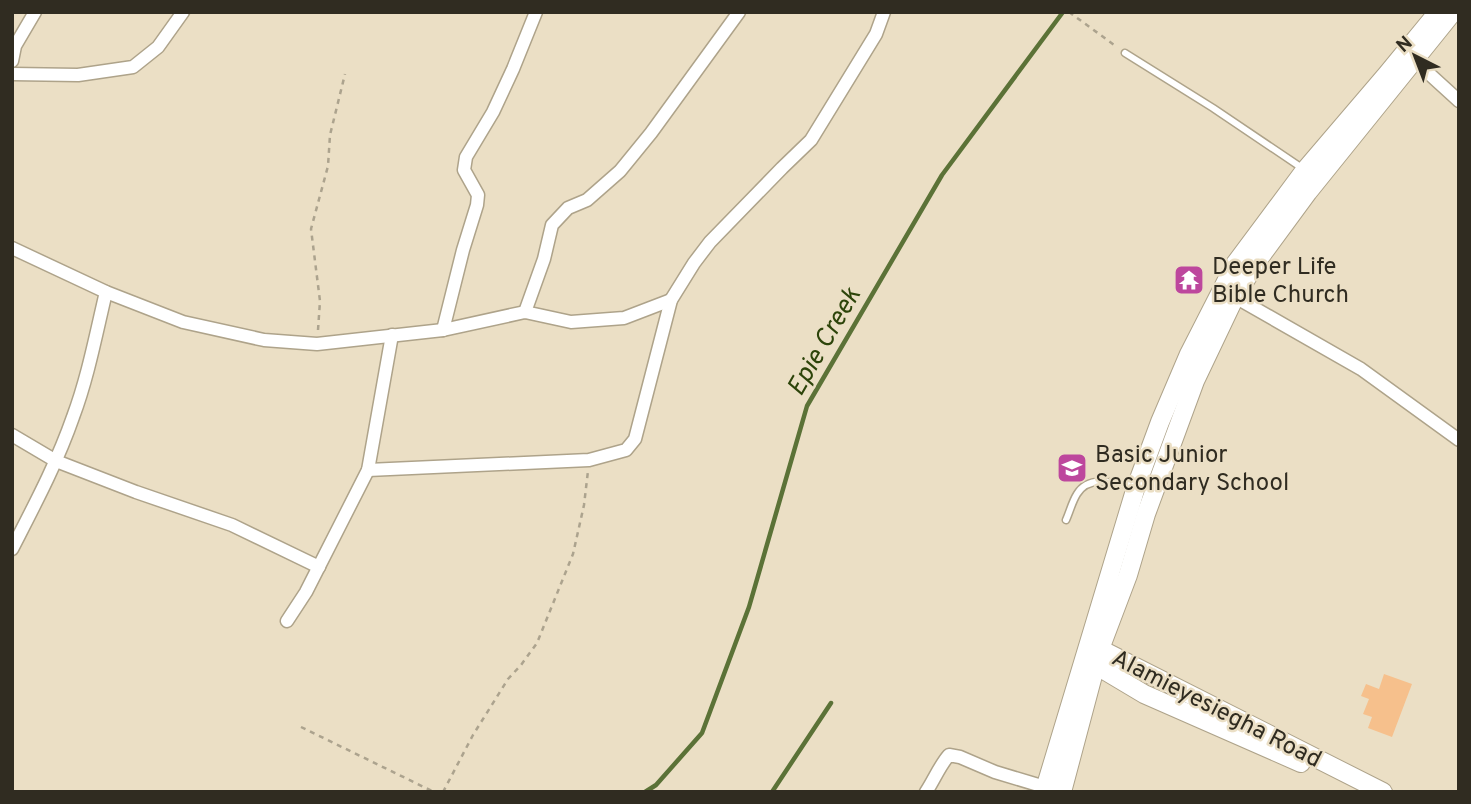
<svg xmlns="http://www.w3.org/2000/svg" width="1471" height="804" viewBox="0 0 1471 804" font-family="Overpass,sans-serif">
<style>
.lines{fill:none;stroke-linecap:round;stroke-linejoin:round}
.stream{stroke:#5b7237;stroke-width:4.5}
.building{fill:#f6c08c}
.lane-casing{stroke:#aea38a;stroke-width:9}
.street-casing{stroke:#aea38a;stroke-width:15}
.secondary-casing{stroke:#aea38a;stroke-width:20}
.path{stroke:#aca38e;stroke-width:2.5;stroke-dasharray:5 5;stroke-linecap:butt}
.lane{stroke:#fff;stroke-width:6}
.street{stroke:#fff;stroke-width:12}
.secondary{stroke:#fff;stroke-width:18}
.labels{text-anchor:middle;stroke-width:5;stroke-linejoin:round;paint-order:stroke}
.poi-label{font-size:24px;fill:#302c21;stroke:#ebdfc5;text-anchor:start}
.street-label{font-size:24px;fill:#302c21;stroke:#ebdfc5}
.water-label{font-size:26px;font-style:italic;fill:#2d440a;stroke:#ebdfc5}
</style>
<rect width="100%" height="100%" fill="#ebdfc5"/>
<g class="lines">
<g class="stream">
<path d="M645 792 656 785 702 733 749 607 807 406 942 175 1063 12"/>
<path d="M772 792 831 703"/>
</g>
</g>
<path class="building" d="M1384 674 1412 684 1392 737 1368 728 1372 717 1363 714 1369 699 1361 696 1366 684 1379 689Z"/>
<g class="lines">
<g class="lane-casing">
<g id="lane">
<path d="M1125 53 1213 108 1302 168"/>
<path d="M1066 520C1070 511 1072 502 1077 494 1089 474 1116 483 1134 487"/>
</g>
</g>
<g class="street-casing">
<g id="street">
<path d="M1414 60 1459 101"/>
<path d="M12 61 15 46 35 12"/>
<path d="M12 74 78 75 133 67 158 47 183 12"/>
<path d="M12 248 106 292 183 322 264 340 317 344 443 330 525 312 571 322 624 318 671 300"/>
<path d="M1235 297 1361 369 1459 440"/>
<path d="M525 312 544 259 552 225 568 208 587 200 620 171 651 133 739 12"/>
<path d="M443 330 463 250 477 205 478 195 464 170 466 157 493 112 513 69 536 12"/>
<path d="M12 435 56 461 136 492 232 525 319 567"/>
<path d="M368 470 589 460 626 450 635 439 671 300 694 263 710 242 782 168 811 140 876 34 884 12"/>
<path d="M12 549C34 506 57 463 73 417 88 377 96 334 106 292"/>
<path d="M287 621 306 592 368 470 392 335"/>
<path d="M926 792C934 780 940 765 949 755L960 757 995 772 1045 787"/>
</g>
</g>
<g class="secondary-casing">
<g id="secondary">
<path d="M1092 645 1383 792"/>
<path d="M1087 660 1144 694 1301 763"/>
<path d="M1044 792 1136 487 1160 422 1189 354 1235 264 1305 170 1387 74 1438 12"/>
<path d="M1062 792 1100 649 1128 575 1146 514 1195 381 1235 297 1258 260 1308 192 1453 12"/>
</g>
</g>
<g class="path">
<path d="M1069 12 1117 47"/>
<path d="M318 330 320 301 311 229 328 166 330 135 345 74"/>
<path d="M301 727 434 792"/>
<path d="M443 792 473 735 508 679 521 665 537 643 573 554 584 505 588 471"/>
</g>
<use href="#lane" class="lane"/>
<use href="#street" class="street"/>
<use href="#secondary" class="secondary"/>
</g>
<defs>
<g id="temple-square" transform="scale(1.575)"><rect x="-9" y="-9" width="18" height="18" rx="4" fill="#bd479d" stroke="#ebdfc5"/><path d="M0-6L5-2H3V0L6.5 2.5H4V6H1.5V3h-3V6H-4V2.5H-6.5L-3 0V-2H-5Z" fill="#fff"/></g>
<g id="school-square" transform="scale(1.575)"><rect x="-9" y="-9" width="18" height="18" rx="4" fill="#bd479d" stroke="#ebdfc5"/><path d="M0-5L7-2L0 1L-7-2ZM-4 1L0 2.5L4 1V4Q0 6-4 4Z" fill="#fff"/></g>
</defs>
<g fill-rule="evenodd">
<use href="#temple-square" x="1189" y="280"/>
<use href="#school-square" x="1072" y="468"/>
</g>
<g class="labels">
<g class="poi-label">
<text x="1212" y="274">Deeper Life<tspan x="1212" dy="28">Bible Church</tspan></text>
<text x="1095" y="462">Basic Junior<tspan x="1095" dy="28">Secondary School</tspan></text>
</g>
<g class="street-label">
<text transform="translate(1217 708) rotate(27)" y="8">Alamieyesiegha Road</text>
</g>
<g class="water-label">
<text transform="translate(823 341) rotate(-60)" y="9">Epie Creek</text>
</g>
</g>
<rect width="1471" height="804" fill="none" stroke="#302c21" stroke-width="28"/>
<g transform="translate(1415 56) rotate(318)" stroke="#ebdfc5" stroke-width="5" paint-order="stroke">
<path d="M0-5L12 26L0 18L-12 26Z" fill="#302c21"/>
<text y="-10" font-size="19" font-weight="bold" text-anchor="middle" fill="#302c21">N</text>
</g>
</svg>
